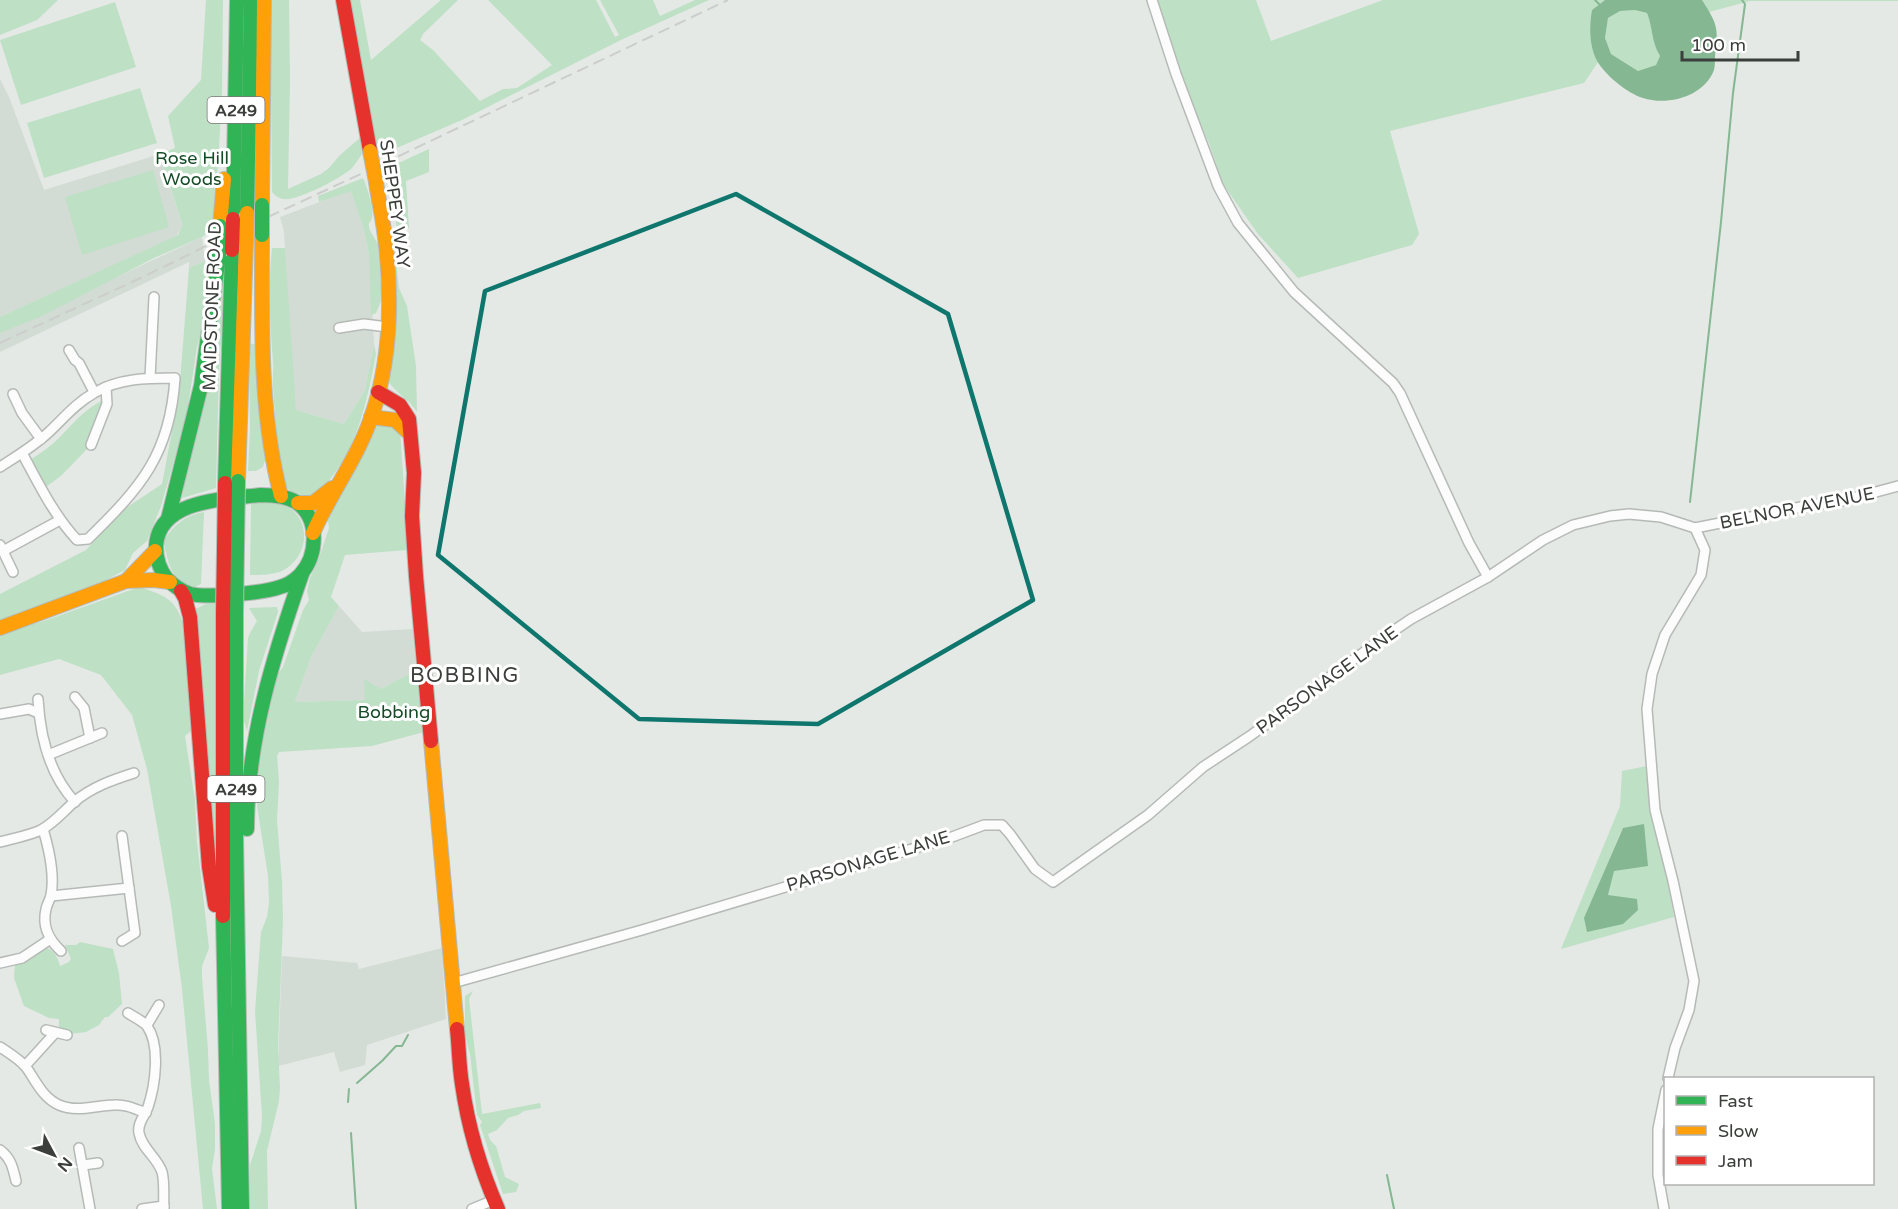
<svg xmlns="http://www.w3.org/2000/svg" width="1898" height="1209" viewBox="0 0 1898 1209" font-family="'Varela Round',sans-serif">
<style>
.built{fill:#d2dcd4}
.green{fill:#bee0c5;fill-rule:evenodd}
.water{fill:#84b792;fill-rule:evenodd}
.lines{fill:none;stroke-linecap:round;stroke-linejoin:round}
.stream{stroke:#84b792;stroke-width:2}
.street-casing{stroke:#b6bab7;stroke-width:12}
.fast-casing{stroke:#b6bab7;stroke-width:16}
.slow-casing{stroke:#b6bab7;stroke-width:16}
.jam-casing{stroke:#b6bab7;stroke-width:16}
.street{stroke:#fbfcfb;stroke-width:9}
.fast{stroke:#30b455;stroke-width:14}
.slow{stroke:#ff9f0a;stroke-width:14}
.jam{stroke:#e5322d;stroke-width:14}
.rail{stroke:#cccdcc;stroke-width:2;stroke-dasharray:12 6;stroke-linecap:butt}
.fast-bridge-casing{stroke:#b6bab7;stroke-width:16;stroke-linecap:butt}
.slow-bridge-casing{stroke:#b6bab7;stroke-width:16;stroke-linecap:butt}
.jam-bridge-casing{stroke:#b6bab7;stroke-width:16;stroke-linecap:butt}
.fast-bridge{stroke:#30b455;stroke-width:14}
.slow-bridge{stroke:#ff9f0a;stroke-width:14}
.jam-bridge{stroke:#e5322d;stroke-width:14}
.marked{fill:none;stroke:#0f766e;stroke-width:4.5;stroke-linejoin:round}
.labels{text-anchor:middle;stroke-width:6;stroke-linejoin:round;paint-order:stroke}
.shield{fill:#fff;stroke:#767876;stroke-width:1.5}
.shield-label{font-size:16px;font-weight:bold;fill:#3b3e3b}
.park-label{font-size:18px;fill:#164b27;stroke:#fff}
.street-label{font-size:18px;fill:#3b3e3b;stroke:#fff}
.quarter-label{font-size:21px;letter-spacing:1.5px;fill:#3b3e3b;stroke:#fff}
</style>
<rect width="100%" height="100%" fill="#e4e9e5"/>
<g class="built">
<path d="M0 79 9 97 44 190 160 154 182 225 176 237 0 317Z"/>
<path d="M351 190 364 230 369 254 374 344 365 390 344 424 296 410 293 387 284 232 280 217Z"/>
<path d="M202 237 205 261 189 268V262L0 352V332Z"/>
<path d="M339 606 362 632 413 629 416 670 381 689 366 700 295 702 311 657Z"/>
<path d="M442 948 446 1019 367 1045 365 1065 340 1072 334 1052 278 1066 282 956 357 963 359 969Z"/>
</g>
<g class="green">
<path d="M0 0H58L37 20 0 35Z"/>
<path d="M206 0H223L222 90 219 148 214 218 209 232 202 237 154 258 42 316 0 333V317L178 235 182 225 181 221 160 154 175 148 168 116 201 80Z"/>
<path d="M270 0H289L290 81 288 189 321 174 329 168 340 155 360 138 362 154C359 158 355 165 351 169 339 179 298 201 283 199 278 198 276 196 272 192Z"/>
<path d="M350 0H360L371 60 441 0H458L423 34 420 40 433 50 480 101 503 89 517 88 552 65 488 0H596L615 37 619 35 600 0H653L660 16 695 0H709L623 39 462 120 385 153 380 146 374 143Z"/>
<path d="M1156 0H1256L1271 41 1383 0H1605L1592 10C1588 29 1592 44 1598 62L1584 83 1390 131 1419 234 1412 245 1298 278 1258 234 1223 184 1209 143 1179 73Z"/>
<path d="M1700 0H1898V1H1750L1709 12Z"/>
<path d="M115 2 136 67 21 105 0 40Z"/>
<path d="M1635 10 1647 13C1653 28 1652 42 1660 56L1656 65 1638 71 1611 54 1605 38 1608 18 1620 11Z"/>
<path d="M140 88 157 143 44 178 27 123Z"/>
<path d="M429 149V172L406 181 409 228H402L403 248H398L396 221 399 218 392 166Z"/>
<path d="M153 170 169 227 82 255 65 197Z"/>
<path d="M363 178C367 187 374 208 372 217 371 224 368 220 369 227 370 233 376 239 378 245L382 299 376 313 371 315 369 254 364 230 351 191 319 202 318 196Z"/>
<path d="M272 248H285L296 410 344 424 365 390 374 344 376 354C368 397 359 442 331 478 324 487 315 498 302 497 290 497 283 482 280 472 277 463 278 453 277 444 276 424 274 405 273 385 272 377 274 370 273 362 270 323 268 287 272 248Z"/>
<path d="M228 249 219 370 216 488 182 498Z"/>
<path d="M205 261 206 296 202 329 197 347 186 419 161 506 147 541 133 553 125 570 95 586 0 621V594L86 550 123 510 162 484 179 394 189 268Z"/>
<path d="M396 261 399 288 407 306 416 366 417 412C409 399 396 393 388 381L393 349Z"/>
<path d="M249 343 257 345V396L265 460 263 467 256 471H248L250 430Z"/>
<path d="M103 400 105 405 86 450 62 475 46 487 30 460C41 453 51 446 60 437 75 421 84 410 103 400Z"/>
<path d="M382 422 400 429 408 547 407 550 345 555 331 597 339 606 311 657 295 702 365 700 364 679 381 689 416 670 424 732 372 746 279 752 277 756 279 782 277 820 282 881 283 920 278 1046 280 1088 279 1101 267 1151 268 1209H250V1165L261 1131 262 1116 255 1011 261 932 267 917 269 903 268 876 258 812 257 804 264 791 263 784 258 773V762L274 679 283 667 303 610 309 600 307 591 310 578 319 558 329 528 328 521 331 508 344 490 374 428Z"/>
<path d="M264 501C272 502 280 502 287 506 313 522 308 558 282 571 272 575 261 575 250 575L251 502Z"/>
<path d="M204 512 201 584 193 588C169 579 169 562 163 541 174 525 185 515 204 512Z"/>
<path d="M139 587C164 595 175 598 184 625L193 729 185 736 195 800 197 842 209 948 202 966V977L208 1050 209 1080 215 1124V1149L212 1169 217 1209H203L182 989 171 906 147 769 132 715 101 675 59 659 0 675V633L44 621Z"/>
<path d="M206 604H215V865L193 610Z"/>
<path d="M277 607 278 612 259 671 247 731 243 718 248 638 251 631 257 621 249 608Z"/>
<path d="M1647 766 1674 917 1561 949 1620 806 1622 771ZM1622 829 1608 895 1585 918Z"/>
<path d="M80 942 113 949 119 973 122 1004 108 1017H105L99 1025 86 1032 69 1034 59 1030V1019L49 1018 24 1006 14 978 15 963 29 959 47 948C55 952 58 958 60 966L69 962 71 959 65 945H76Z"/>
<path d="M473 991 469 999 482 1114 540 1103 541 1108 524 1111 518 1115 508 1118 497 1130 488 1134 490 1140 496 1146 505 1177 519 1184 516 1192 503 1194 480 1125 482 1122 477 1115 470 1054 465 1035V996Z"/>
</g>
<g class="water">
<path d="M1605 0H1702C1717 24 1719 27 1715 56 1715 60 1715 66 1714 70 1704 97 1667 106 1643 98 1627 93 1608 77 1599 64 1589 49 1589 26 1592 10ZM1635 10 1647 13C1653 28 1651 41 1660 56L1656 65 1638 71 1611 54 1605 38 1608 18 1620 11Z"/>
<path d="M1644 824 1648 866 1614 871 1608 895 1637 899 1638 910 1623 924 1587 932 1584 918 1623 828Z"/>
</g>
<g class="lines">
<g class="stream">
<path d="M1595 0 1599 4"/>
<path d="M1690 502 1721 222 1733 93 1745 4 1742 0"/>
<path d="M357 1083 382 1061 396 1046H402L408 1035"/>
<path d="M348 1102 349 1089"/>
<path d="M351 1133 356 1209"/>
<path d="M1387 1175 1394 1209"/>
</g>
<g class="street-casing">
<g id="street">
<path d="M1152 0 1176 74 1218 186 1238 223 1294 292 1393 383 1400 393 1469 543 1488 577"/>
<path d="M339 328 364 324 387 327"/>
<path d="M69 350 75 360 79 363 94 392"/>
<path d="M150 378 154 297"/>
<path d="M13 394 22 413 41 439"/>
<path d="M91 445 107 404 106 387"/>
<path d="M0 467C17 456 34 446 49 432 64 418 76 403 94 393 119 378 147 378 175 378 170 455 141 487 88 539L77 540C53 514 39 484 22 453"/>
<path d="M1695 528 1806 506 1842 501 1898 486"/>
<path d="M0 545 13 572"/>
<path d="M3 551 60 520"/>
<path d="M75 697 84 708 90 738"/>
<path d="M38 699C40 736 49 774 75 802"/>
<path d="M0 714 29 709 38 713"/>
<path d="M48 755 102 733"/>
<path d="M43 829C49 849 55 874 51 895 50 900 47 904 46 909 42 926 48 939 61 951"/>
<path d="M0 842C14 838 28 836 41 830 54 823 63 812 74 802 92 787 112 780 134 773"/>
<path d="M51 896 129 888"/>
<path d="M122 941 135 933 122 836"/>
<path d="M0 963 22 958 49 940"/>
<path d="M453 983 642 930 952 837 984 825H1002L1010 834 1035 869 1053 882 1148 815 1203 767 1250 736 1383 638 1411 619 1488 577 1543 540 1573 525 1610 516 1629 514 1661 517 1695 528 1705 550 1701 575 1665 635 1652 674 1647 709 1655 810 1673 881 1694 981 1689 1010 1675 1048 1668 1078"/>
<path d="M128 1013C134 1017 143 1021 147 1026 161 1046 155 1086 148 1107 145 1116 137 1123 139 1133 142 1149 157 1157 162 1172 165 1183 163 1197 164 1209"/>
<path d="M147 1025 159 1005"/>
<path d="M46 1030 67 1035"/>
<path d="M0 1047C9 1053 19 1059 26 1067 36 1081 42 1097 59 1105 77 1113 97 1105 114 1105 126 1104 135 1109 146 1113"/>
<path d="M25 1066 55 1033"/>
<path d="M79 1148 90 1209"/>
<path d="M0 1150C11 1158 13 1168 16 1181"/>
<path d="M83 1165 98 1163"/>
<path d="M142 1209 164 1206"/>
<path d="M472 1209 494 1200"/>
<path d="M1664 1209 1658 1175V1129L1666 1090"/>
</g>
</g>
<g class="fast-casing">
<g id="fast">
<path d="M247 213 251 0"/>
<path d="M233 219 237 0"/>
<path d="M225 483 232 250"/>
<path d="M261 495C273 495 286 496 296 502 320 518 318 556 300 575 294 581 288 585 280 587 264 593 206 598 190 594 181 591 174 586 167 579 159 569 156 559 156 546 159 499 226 499 261 495Z"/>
<path d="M168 519 201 386 219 256"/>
<path d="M236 613V833L242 1209"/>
<path d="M247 829C247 740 273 657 302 574"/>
<path d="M223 916 229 1209"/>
</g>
</g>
<g class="slow-casing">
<g id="slow">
<path d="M262 205 264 0"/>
<path d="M220 226 224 179"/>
<path d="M262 235C262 322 259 412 281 496"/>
<path d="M371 417 395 420 410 434"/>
<path d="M238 481 246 242"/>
<path d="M298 503H313L332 488"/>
<path d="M313 533C330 494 357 459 371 418 390 364 392 302 386 246 384 224 379 203 376 182"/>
<path d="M126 581 155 551"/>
<path d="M0 628 126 581 154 580 170 582"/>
<path d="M431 741 457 1029"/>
</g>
</g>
<g class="jam-casing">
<g id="jam">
<path d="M343 0 370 151"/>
<path d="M378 392 400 405 409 419 414 473 412 516 416 576 431 741"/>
<path d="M181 591 185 598 190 617 209 867 215 905"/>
<path d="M223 614V916"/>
<path d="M457 1029C459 1047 459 1066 462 1084 468 1127 481 1170 498 1209"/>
</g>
</g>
<use href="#street" class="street"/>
<use href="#fast" class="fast"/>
<use href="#slow" class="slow"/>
<use href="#jam" class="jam"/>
<g class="rail">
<path d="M382 164 728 0"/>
<path d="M268 217 365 172"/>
<path d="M0 343 147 275 210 244"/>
</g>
<g class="fast-bridge-casing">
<g id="fast-bridge">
<path d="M262 205V235"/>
<path d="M219 256 220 226"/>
<path d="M236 613 238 481"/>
</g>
</g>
<g class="slow-bridge-casing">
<g id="slow-bridge">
<path d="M370 151 376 182"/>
<path d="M246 242 247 213"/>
</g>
</g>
<g class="jam-bridge-casing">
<g id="jam-bridge">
<path d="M232 250 233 219"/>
<path d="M223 614 225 483"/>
</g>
</g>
<use href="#fast-bridge" class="fast-bridge"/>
<use href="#slow-bridge" class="slow-bridge"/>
<use href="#jam-bridge" class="jam-bridge"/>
</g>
<path class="marked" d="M736 194 948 314 1033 600 818 724 639 719 438 555 485 291Z"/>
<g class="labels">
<g class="shield">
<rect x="207.5" y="97" width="57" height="26" rx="4.5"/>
<rect x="207.5" y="776" width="57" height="26" rx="4.5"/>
</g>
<g class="shield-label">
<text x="236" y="116">A249</text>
<text x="236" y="795">A249</text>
</g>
<g class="park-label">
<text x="192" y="164">Rose Hill<tspan x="192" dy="21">Woods</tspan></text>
<text x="394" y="718">Bobbing</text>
</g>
<g class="street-label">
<text transform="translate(395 204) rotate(82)" y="6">SHEPPEY WAY</text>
<text transform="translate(212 306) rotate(-88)" y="6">MAIDSTONE ROAD</text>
<text transform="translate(1797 508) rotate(-11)" y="6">BELNOR AVENUE</text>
<text transform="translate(1327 680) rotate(-36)" y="6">PARSONAGE LANE</text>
<text transform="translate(868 861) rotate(-17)" y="6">PARSONAGE LANE</text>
</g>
<g class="quarter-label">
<text x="465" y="682">BOBBING</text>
</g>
</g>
<rect x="1664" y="1077" width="210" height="108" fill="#ffffff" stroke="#b1b2b1" stroke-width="1.5"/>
<rect x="1676" y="1096" width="30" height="9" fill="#30b455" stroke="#b1b2b1" stroke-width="1.5"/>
<text x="1718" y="1107" font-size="18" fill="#3b3e3b">Fast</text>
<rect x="1676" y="1126" width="30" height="9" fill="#ff9f0a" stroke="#b1b2b1" stroke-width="1.5"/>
<text x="1718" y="1137" font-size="18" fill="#3b3e3b">Slow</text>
<rect x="1676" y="1156" width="30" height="9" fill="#e5322d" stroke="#b1b2b1" stroke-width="1.5"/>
<text x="1718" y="1167" font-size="18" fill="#3b3e3b">Jam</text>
<g transform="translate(54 1155) rotate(131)" stroke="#ffffff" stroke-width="4.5" paint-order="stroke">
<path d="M0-4.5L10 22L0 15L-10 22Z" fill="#3b3e3b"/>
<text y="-9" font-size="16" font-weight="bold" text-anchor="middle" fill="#3b3e3b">N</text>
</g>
<path d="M1682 51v9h116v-9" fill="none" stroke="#3b3e3b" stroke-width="3"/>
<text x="1691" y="51" font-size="18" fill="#3b3e3b" stroke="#ffffff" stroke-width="4.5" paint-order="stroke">100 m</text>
</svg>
